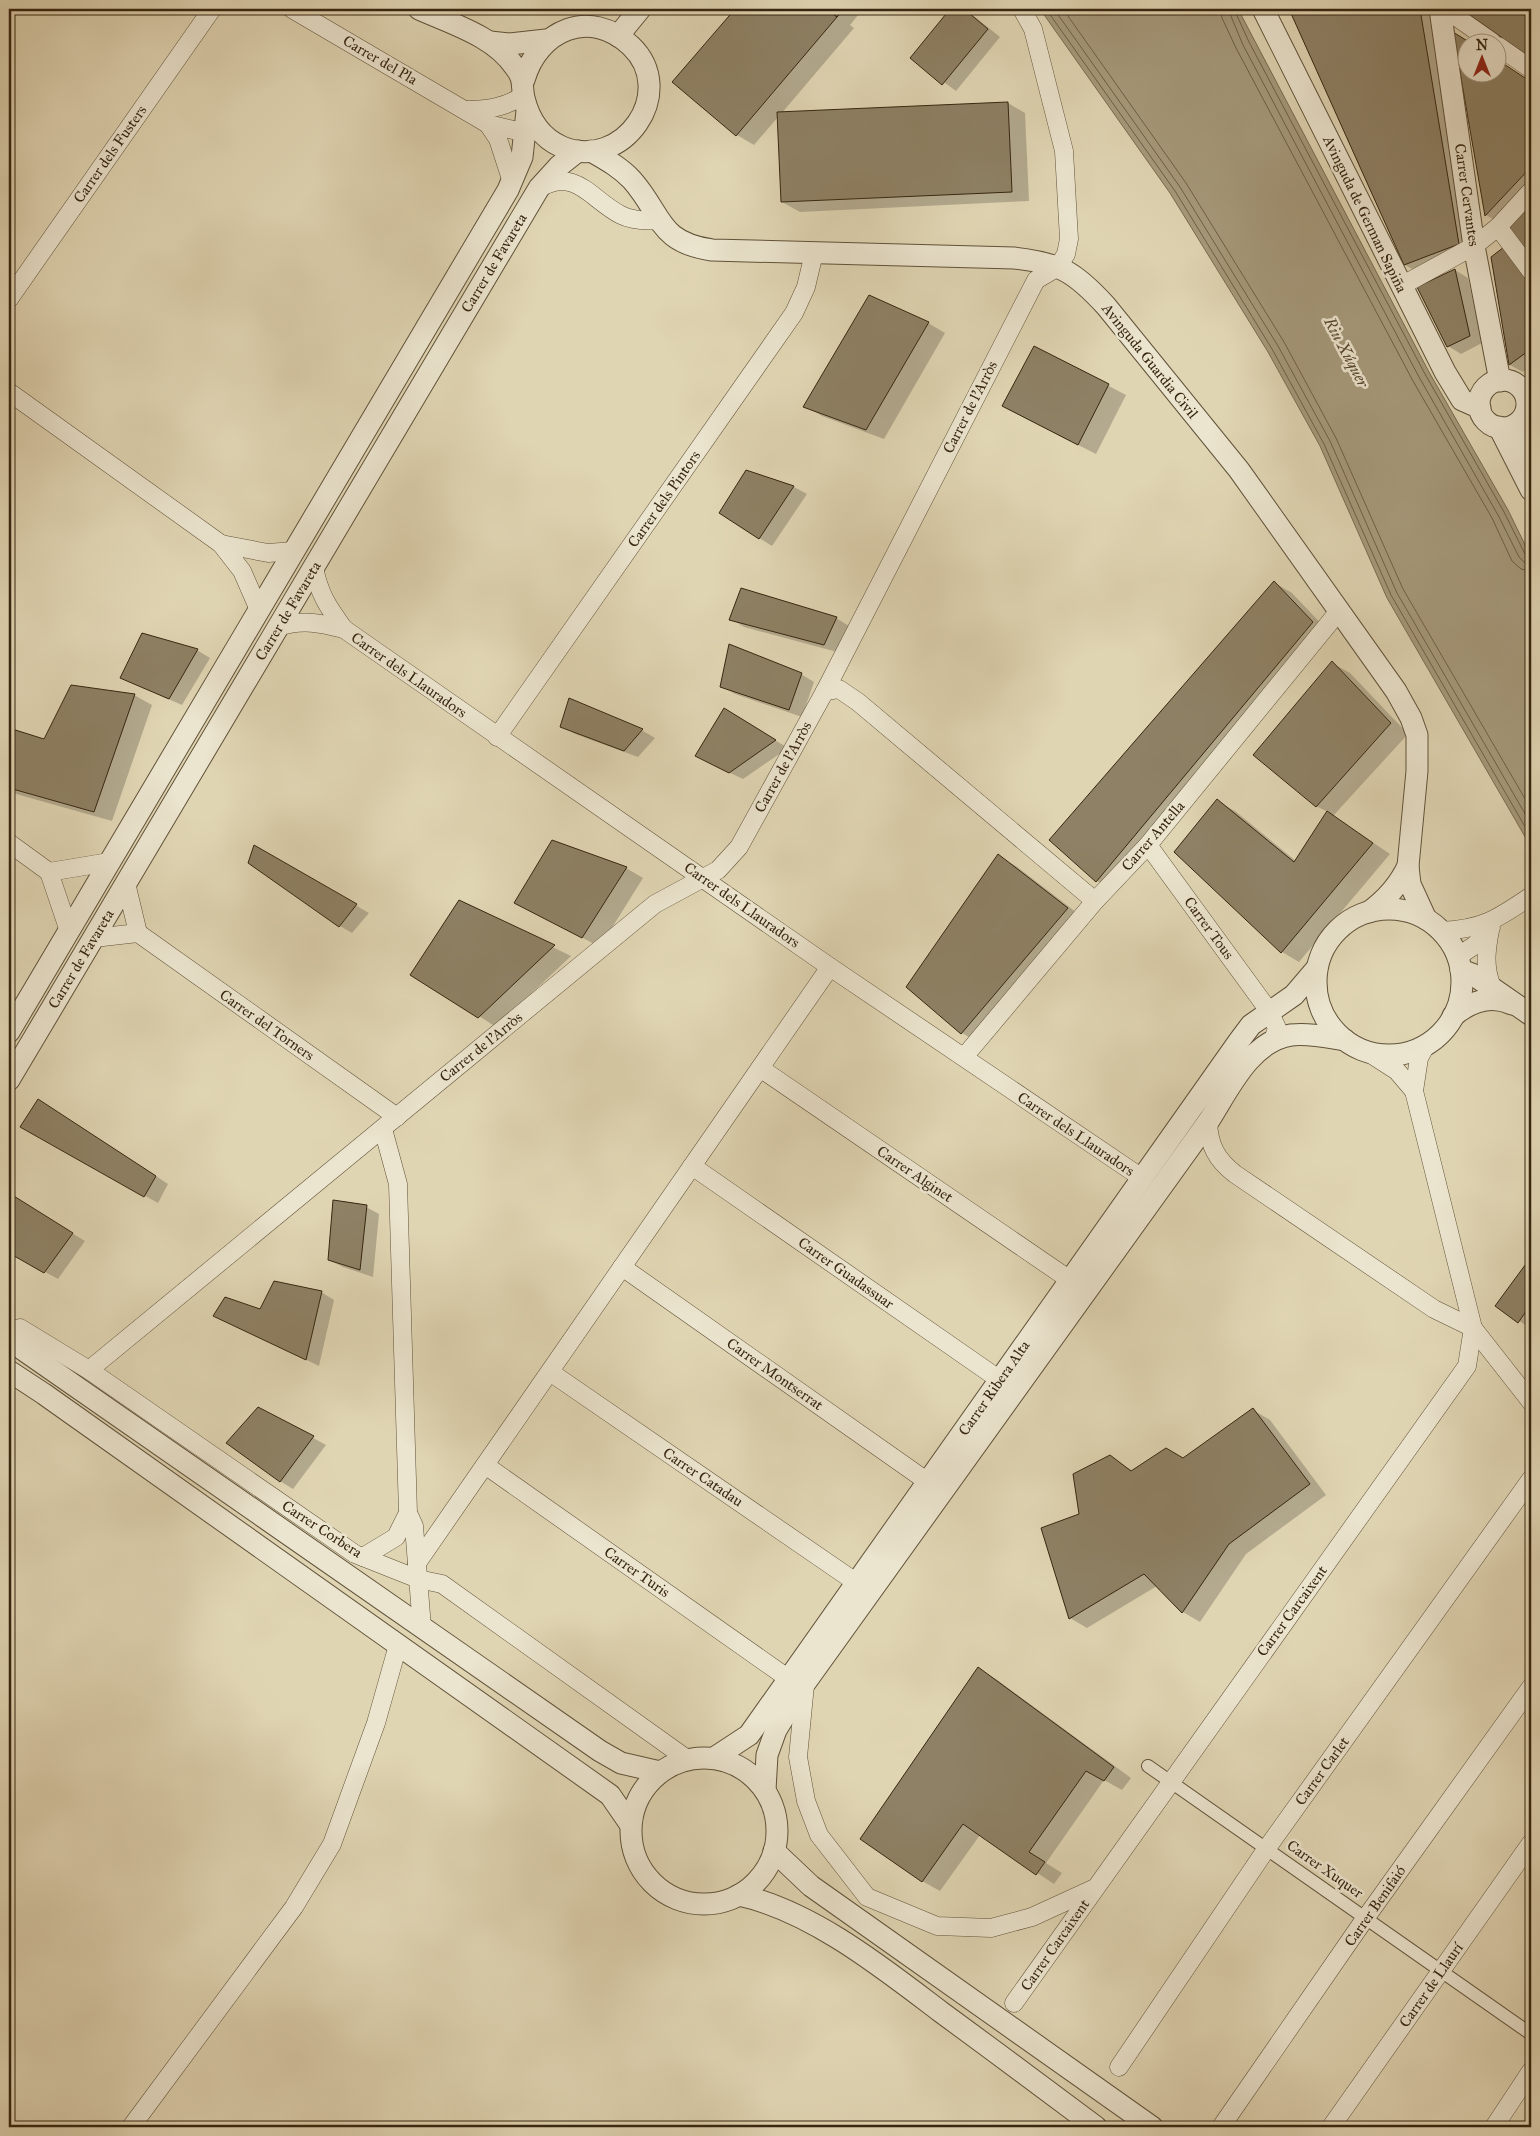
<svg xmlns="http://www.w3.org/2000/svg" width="1540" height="2136" viewBox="0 0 1540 2136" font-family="'IM FELL Great Primer',serif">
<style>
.water{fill:#a69a7c;stroke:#796c51}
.shadow{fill:#0003}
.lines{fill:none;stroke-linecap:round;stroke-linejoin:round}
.shore{stroke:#6e6046;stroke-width:1}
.building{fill:#8e8165;stroke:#362610}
.pedestrian-casing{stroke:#605239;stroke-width:14}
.minor-casing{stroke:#605239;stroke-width:19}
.tertiary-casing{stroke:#605239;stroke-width:23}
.pedestrian{stroke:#ebe4ce;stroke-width:12}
.minor{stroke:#ebe4ce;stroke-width:18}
.tertiary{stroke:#ebe4ce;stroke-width:21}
.labels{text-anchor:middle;stroke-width:5;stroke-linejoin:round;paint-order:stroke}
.street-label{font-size:15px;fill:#362610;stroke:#ebe4ce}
.water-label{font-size:16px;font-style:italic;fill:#584930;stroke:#ebe4ce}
</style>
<rect width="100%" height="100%" fill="#e0d5b3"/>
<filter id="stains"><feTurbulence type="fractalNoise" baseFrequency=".004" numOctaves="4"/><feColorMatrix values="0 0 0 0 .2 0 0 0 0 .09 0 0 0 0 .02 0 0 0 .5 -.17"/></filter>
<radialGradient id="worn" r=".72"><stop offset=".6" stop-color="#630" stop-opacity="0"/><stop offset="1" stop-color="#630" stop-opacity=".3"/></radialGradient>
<path class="water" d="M1040 9H1238L1429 372 1508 510 1531 557V847L1387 598 1320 446 1268 352 1170 193Z"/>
<g class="shadow">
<path d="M736 9H863L850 25 854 28 781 114 1008 103 1025 113 1029 201 800 212 782 202 778 117 754 145 737 135 674 81Z"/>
<path d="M952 9H965L1000 37 956 91 911 58Z"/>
<path d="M1290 9H1435L1476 254 1423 275 1405 265Z"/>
<path d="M1463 9H1531V56Z"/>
<path d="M1455 35 1468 72H1498V61L1531 82V196L1503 225 1486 215Z"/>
<path d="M1531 205V257L1509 228Z"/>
<path d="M1492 257 1531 275V365L1523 372 1510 365Z"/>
<path d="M1455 270 1468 278 1482 343 1461 354 1448 346 1419 288Z"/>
<path d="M928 323 945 333 884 439 822 416 805 406Z"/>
<path d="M1034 347 1126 395 1096 454 1021 416Z"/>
<path d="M746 472 794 487 807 494 772 546 759 538Z"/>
<path d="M1275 583 1292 593 1330 633 1115 891 1097 881 1051 840Z"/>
<path d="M836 618 849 626 837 652 744 627 731 619Z"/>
<path d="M142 634 197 650 210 658 182 705 121 678Z"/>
<path d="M1332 663 1350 673 1408 734 1333 816 1390 854 1299 962 1282 952 1217 801 1235 811 1296 861 1328 812 1316 806Z"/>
<path d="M801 674 814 682 802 717 735 694 722 687Z"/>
<path d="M134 695 152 705 112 821 9 792V730L45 740Z"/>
<path d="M570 699 643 731 655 738 638 757 575 734 562 726Z"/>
<path d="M737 717 788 748 743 779 709 763Z"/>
<path d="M255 847 369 913 352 933 340 926Z"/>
<path d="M998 856 1016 866 1085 919 979 1043 962 1033Z"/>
<path d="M626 868 643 878 600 947 533 912Z"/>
<path d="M460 902 571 956 496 1027 479 1016Z"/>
<path d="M51 1108 168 1184 158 1203 22 1127Z"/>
<path d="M9 1195 85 1241 58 1279 9 1252Z"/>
<path d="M366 1207 379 1214 373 1277 343 1267 329 1260Z"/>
<path d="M1531 1259V1329L1497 1306Z"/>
<path d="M321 1292 334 1300 319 1366 215 1316 261 1310Z"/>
<path d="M258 1408 326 1445 293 1489 280 1481Z"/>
<path d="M1253 1410 1270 1420 1326 1495 1246 1554 1200 1622 1183 1612 1157 1586 1087 1628 1070 1618 1080 1515 1110 1457 1133 1471 1183 1459Z"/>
<path d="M978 1669 996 1679 1131 1778 1122 1790 1104 1780 1046 1863 1062 1873 1054 1884 980 1835 940 1891 922 1881Z"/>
</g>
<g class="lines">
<g class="shore">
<path d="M1046 9 1175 191 1272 349 1324 444 1391 595 1531 837"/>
<path d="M1054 9 1180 187 1278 346 1330 441 1397 593 1531 824"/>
<path d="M1063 9 1186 183 1284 342 1336 438 1403 589 1531 809"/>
<path d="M1220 9 1222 18 1236 48 1413 381 1492 518 1512 561 1521 569 1531 571"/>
<path d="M1228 9 1243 45 1419 377 1498 515 1519 557 1524 562 1531 564"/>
<path d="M1234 9 1249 42 1425 374 1504 512 1525 554 1531 557"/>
</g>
</g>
<g class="building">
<path d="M735 9H827L837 17 736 136 672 82Z"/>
<path d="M827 9H844L837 17Z"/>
<path d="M950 9H964L988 29 942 85 910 58Z"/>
<path d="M1289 9H1420L1459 244 1404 265Z"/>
<path d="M1461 9H1531V58Z"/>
<path d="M1453 32 1469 42 1468 72H1498V60L1531 82V167L1485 216Z"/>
<path d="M1008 102 1012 192 781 202 777 112Z"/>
<path d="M1531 203V260L1508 227Z"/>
<path d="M1504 247 1531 283V349L1509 365 1491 257Z"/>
<path d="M1455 269 1470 336 1447 347 1417 287Z"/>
<path d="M869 295 929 322 866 430 803 407Z"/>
<path d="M1034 346 1109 384 1078 445 1002 406Z"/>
<path d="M746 470 794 486 759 539 719 513Z"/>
<path d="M1274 581 1313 622 1096 882 1049 840Z"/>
<path d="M741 588 837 617 824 645 729 620Z"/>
<path d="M142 633 198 649 169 699 120 678Z"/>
<path d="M729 644 802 673 789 710 720 687Z"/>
<path d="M1332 661 1391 723 1316 807 1253 755Z"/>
<path d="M71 685 135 694 94 812 9 788V728L44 739Z"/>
<path d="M569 698 643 729 624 751 560 727Z"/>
<path d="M724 708 776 740 729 773 695 756Z"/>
<path d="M1217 799 1294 862 1327 811 1373 843 1281 953 1174 852Z"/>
<path d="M552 840 627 867 582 938 514 903Z"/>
<path d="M254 845 357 904 339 927 248 863Z"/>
<path d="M998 854 1068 908 961 1034 906 987Z"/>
<path d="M459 900 555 945 478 1018 410 975Z"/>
<path d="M38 1099 156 1176 144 1197 20 1127Z"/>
<path d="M9 1193 73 1233 44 1273 9 1253Z"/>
<path d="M333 1200 367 1205 360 1270 328 1260Z"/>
<path d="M1531 1257V1304L1518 1323 1495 1306Z"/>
<path d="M274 1281 322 1291 306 1360 213 1316 225 1297 260 1309Z"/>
<path d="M258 1407 314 1436 280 1482 226 1443Z"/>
<path d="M1253 1408 1310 1484 1229 1544 1182 1613 1144 1574 1069 1619 1041 1528 1079 1514 1073 1474 1110 1455 1131 1471 1166 1448 1183 1458Z"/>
<path d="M978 1667 1114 1767 1104 1781 1086 1771 1029 1852 1045 1862 1036 1875 963 1824 922 1882 860 1839Z"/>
</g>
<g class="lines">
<g class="pedestrian-casing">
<path id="pedestrian" d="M1148 1766 1531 2034"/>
</g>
<g class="minor-casing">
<g id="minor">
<path d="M292 9 488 124 526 133"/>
<path d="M1445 9 1492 42"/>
<path d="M1498 46 1531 69"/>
<path d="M467 110C488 110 506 107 524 95"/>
<path d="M488 124 498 139 512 182"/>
<path d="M539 188C577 167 591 200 621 215 633 221 646 221 659 220"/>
<path d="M1498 227 1531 271"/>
<path d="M1401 286 1474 246 1498 227 1531 191"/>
<path d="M9 299 212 9"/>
<path d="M9 392 221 544"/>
<path d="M1525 394 1531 388"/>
<path d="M259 610 242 571 221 544 268 553 294 551"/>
<path d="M278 627C302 619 320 623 344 629 328 607 319 594 314 567"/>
<path d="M344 629 830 967 1142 1178"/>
<path d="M825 691 839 689 858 702 1095 901"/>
<path d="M497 737 794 313 806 287 814 253"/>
<path d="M9 843 49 872"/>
<path d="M1148 845 1269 1011 1277 1028 1273 1041"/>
<path d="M1490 930C1486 951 1484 967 1492 987"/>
<path d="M69 931 49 872 109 862"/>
<path d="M1441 931C1483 929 1497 919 1531 896"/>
<path d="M138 933 397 1117"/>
<path d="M94 938 138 933 126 883"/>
<path d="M1457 957 1475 945 1491 928"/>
<path d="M1426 1045 1419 1058 1414 1091 1473 1328 1531 1402"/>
<path d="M1369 1053 1397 1071 1414 1091"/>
<path d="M964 1057 1095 901 1148 845 1339 611"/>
<path d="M760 1068 1070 1280"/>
<path d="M383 1129 398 1184 408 1513 414 1526 422 1628"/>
<path d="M692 1166 1000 1380"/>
<path d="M622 1267 928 1482"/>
<path d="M9 1330 20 1328 89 1370 355 1554 418 1579 442 1584 687 1759"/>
<path d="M89 1370 655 904 718 870 739 847 825 691 1036 280 1058 267 1066 254 1069 239 1064 151 1033 29 1022 9"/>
<path d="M550 1372 857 1583"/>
<path d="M485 1465 789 1679"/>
<path d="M363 1557 396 1537 408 1513"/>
<path d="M417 1563 830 967"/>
<path d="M805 1685 798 1757 806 1801 819 1835 867 1897 937 1926 991 1928 1032 1917 1093 1889"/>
<path d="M1014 2003 1467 1366 1473 1328 1434 1309 1235 1174C1217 1160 1209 1146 1208 1122"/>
<path d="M1119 2067 1267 1848 1531 1479"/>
<path d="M131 2127 294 1907 332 1844 376 1723 398 1645"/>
<path d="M1221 2127 1362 1923 1531 1687"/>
<path d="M1331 2127 1531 1843"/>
<path d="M1494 2127 1531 2071"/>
</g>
</g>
<g class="tertiary-casing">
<g id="tertiary">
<path d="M419 9C452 24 494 36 515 67 525 80 521 84 524 98 529 119 541 138 562 147 623 172 679 92 631 46 590 7 538 30 524 80"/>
<path d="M1263 9 1445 372 1462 400 1480 408"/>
<path d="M1440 9 1474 246 1500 381"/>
<path d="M618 36 640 9"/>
<path d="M490 42 510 44 546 40"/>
<path d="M591 151C605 159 620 167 632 180 663 215 657 242 712 250L1014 258C1060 263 1075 272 1106 306L1239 470 1396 691 1411 718 1417 735V771L1408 866 1410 884 1426 919"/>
<circle cx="1503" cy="404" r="24"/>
<path d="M1515 425 1531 450"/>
<path d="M1499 427 1531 490"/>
<circle cx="1389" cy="982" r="73"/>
<path d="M1369 912C1387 899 1399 885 1408 866"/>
<path d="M1461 970 1472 974 1531 1015"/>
<path d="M1453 1016C1470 1002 1491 994 1512 1004"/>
<path d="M9 1032 508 190 522 157 527 111"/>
<path d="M9 1080 539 188 559 166 578 151"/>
<path d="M9 1340 600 1751 621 1763 660 1772"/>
<path d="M9 1371 44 1394 610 1795 630 1824"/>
<circle cx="704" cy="1831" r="73"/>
<path d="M714 1758 749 1735 1239 1041 1251 1025 1294 995 1317 968"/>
<path d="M765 1790 767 1755 776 1730 805 1683 1208 1122C1228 1091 1250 1041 1291 1035 1309 1033 1327 1037 1345 1040"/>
<path d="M774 1851 811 1886 1152 2127"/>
<path d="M739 1895C812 1911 883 1968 941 2012 993 2050 1045 2089 1096 2127"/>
</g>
</g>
<use href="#pedestrian" class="pedestrian"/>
<use href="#minor" class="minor"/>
<use href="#tertiary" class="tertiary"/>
</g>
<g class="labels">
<g class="street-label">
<text transform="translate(380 60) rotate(30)" y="5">Carrer del Pla</text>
<text transform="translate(110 154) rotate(-55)" y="5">Carrer dels Fusters</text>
<text transform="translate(1467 195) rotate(82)" y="5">Carrer Cervantes</text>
<text transform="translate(1365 214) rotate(64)" y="5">Avinguda de German Sapiña</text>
<text transform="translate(494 263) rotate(-59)" y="5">Carrer de Favareta</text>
<text transform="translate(1150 361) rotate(51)" y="5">Avinguda Guardia Civil</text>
<text transform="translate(970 407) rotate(-63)" y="5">Carrer de l'Arròs</text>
<text transform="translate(664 499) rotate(-55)" y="5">Carrer dels Pintors</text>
<text transform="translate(288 611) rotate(-59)" y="5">Carrer de Favareta</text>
<text transform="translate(409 675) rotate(35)" y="5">Carrer dels Llauradors</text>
<text transform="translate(783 767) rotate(-61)" y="5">Carrer de l'Arròs</text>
<text transform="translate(1153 836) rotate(-49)" y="5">Carrer Antella</text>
<text transform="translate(742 905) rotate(35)" y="5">Carrer dels Llauradors</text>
<text transform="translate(1209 928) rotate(54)" y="5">Carrer Tous</text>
<text transform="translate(81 959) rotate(-59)" y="5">Carrer de Favareta</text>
<text transform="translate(267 1025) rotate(35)" y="5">Carrer del Torners</text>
<text transform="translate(481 1047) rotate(-39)" y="5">Carrer de l'Arròs</text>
<text transform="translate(1076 1134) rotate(34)" y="5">Carrer dels Llauradors</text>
<text transform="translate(915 1174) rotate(34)" y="5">Carrer Alginet</text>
<text transform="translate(846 1273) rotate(35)" y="5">Carrer Guadassuar</text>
<text transform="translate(775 1374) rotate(35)" y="5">Carrer Montserrat</text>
<text transform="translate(994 1388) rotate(-55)" y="5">Carrer Ribera Alta</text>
<text transform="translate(703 1477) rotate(34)" y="5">Carrer Catadau</text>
<text transform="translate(322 1529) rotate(33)" y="5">Carrer Corbera</text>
<text transform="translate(637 1572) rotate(35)" y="5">Carrer Turis</text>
<text transform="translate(1292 1611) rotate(-54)" y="5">Carrer Carcaixent</text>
<text transform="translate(1322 1771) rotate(-54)" y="5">Carrer Carlet</text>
<text transform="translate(1325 1869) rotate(35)" y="5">Carrer Xuquer</text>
<text transform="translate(1375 1906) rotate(-55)" y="5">Carrer Benifaió</text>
<text transform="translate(1055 1945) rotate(-55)" y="5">Carrer Carcaixent</text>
<text transform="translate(1431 1985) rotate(-55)" y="5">Carrer de Llaurí</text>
</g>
<g class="water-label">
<text transform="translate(1347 352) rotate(62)" y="6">Riu Xúquer</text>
</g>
</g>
<rect width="1540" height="2136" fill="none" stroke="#e0d5b3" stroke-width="30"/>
<rect x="10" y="10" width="1520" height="2116" fill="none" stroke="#362610" stroke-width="2.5"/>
<rect x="15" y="15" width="1510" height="2106" fill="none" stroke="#362610"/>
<g transform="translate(1482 58)"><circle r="24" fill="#ebe4ce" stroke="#a39882"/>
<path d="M0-4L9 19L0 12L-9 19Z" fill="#8f2418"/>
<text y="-8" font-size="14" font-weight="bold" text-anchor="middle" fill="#362610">N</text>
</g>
<rect width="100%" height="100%" filter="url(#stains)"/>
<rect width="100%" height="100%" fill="url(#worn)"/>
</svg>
